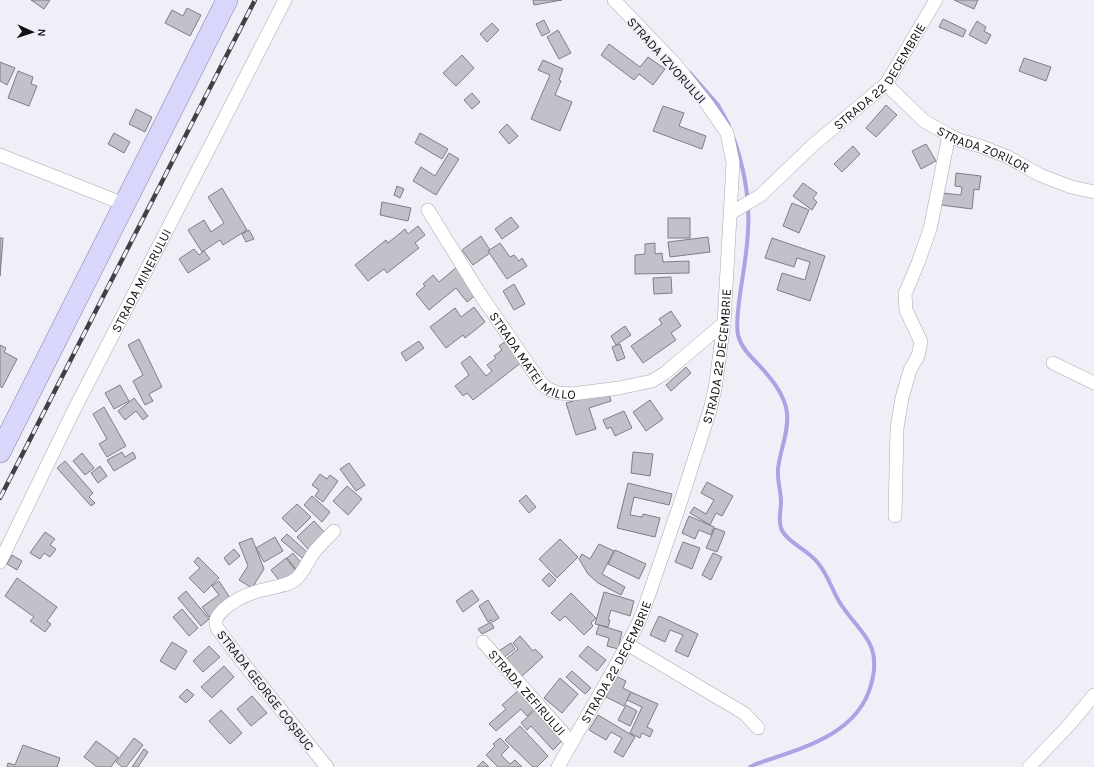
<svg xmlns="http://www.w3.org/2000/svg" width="1094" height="767" viewBox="0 0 1094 767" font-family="Karla,sans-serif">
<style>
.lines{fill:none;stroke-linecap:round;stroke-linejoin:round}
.stream{stroke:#aaa3e4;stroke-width:4}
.building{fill:#c2c1c9;stroke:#7e7e85}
.street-casing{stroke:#a8a8b0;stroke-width:14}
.primary-casing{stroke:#837fa9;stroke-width:22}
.street{stroke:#fff;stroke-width:13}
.primary{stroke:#d9d6fb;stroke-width:21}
.rail-casing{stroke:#414145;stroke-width:4.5}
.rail{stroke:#f0eff8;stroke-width:3;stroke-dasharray:9;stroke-linecap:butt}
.labels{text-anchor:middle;stroke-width:3.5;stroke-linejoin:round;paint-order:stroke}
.street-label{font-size:13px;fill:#111114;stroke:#f0eff8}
</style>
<rect width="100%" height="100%" fill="#f0eff8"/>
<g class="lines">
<g class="stream">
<path d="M690 73 718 105 729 125"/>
<path d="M734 139C744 168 750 200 748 231 747 255 742 278 739 302 738 312 736 325 738 335 741 347 749 355 757 363 770 377 785 394 787 413 789 432 780 450 778 469 777 480 781 491 781 502 781 511 778 519 781 528 786 542 808 550 818 563 828 575 832 590 840 603 860 634 883 642 871 685 857 736 799 749 756 764L750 767"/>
</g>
</g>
<g class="building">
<path d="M31 0H50L44 9Z"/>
<path d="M533 0H562L534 5Z"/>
<path d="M954 0H978L974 9Z"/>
<path d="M187 8 201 15 190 36 165 23 172 10 183 16Z"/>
<path d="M943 19 966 30 963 37 939 27Z"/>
<path d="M544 20 550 32 542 36 536 24Z"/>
<path d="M977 21 986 27 984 31 991 35 986 44 969 35Z"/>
<path d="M492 23 499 30 487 42 480 34Z"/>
<path d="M558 30 571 53 559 59 547 37Z"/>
<path d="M609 44 640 67 648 57 665 69 653 85 639 74 634 80 601 55Z"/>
<path d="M462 55 474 68 456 86 443 73Z"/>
<path d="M1024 58 1051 67 1046 81 1019 71Z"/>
<path d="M543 60 563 69 559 80 561 81 555 95 572 102 560 131 531 119 550 75 538 70Z"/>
<path d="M0 62 15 68 7 85 0 81Z"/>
<path d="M18 71 33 77 31 84 37 86 29 106 8 98Z"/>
<path d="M472 93 480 102 472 109 464 100Z"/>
<path d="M886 105 897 115 876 137 866 128Z"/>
<path d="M663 106 684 113 679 126 706 136 702 149 653 131Z"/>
<path d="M136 109 152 117 145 132 129 124Z"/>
<path d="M507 124 518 136 509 144 499 132Z"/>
<path d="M114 133 130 142 124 153 108 144Z"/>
<path d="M420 133 448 149 442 159 415 143Z"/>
<path d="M926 144 936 161 921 169 912 151Z"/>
<path d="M853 146 860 154 842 172 834 164Z"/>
<path d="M449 153 459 159 436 195 413 181 421 167 435 176Z"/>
<path d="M956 173 981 176 979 190 974 189 972 209 941 205 942 193 961 195 962 187 955 186Z"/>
<path d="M803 183 817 193 813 198 817 202 812 210 793 196Z"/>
<path d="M397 186 404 189 400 198 394 195Z"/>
<path d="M222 188 247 230 223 245 220 240 202 252 188 230 204 220 211 232 224 223 208 197Z"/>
<path d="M382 202 411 208 408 221 380 215Z"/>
<path d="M792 203 809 210 799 233 783 226Z"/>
<path d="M511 217 519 227 502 239 495 229Z"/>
<rect x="668" y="218" width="22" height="20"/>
<path d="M418 226 425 235 415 243 419 248 387 273 384 269 368 281 355 265 386 240 388 243 405 229 408 234Z"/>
<path d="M249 230 254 239 246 242 242 234Z"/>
<path d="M481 236 490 250 488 251 490 253 473 265 462 250Z"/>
<path d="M708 237 710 252 670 257 668 242Z"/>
<path d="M0 238H3L0 276Z"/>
<path d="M772 238 825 256 810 301 777 290 782 273 805 280 810 262 797 258 794 267 765 258Z"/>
<path d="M500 243 510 257 514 255 519 261 522 258 527 266 507 279 488 251Z"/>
<path d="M655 243V254L662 253 663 262 689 261V273L635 274V255L645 254V244Z"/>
<path d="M194 249 199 255 204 251 210 259 188 273 179 259Z"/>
<path d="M457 267 478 293 467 302 456 288 429 310 416 294 425 286 423 284 433 275 439 282Z"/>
<path d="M671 277 672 293 654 294 653 278Z"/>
<path d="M514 284 525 304 514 310 503 291Z"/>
<path d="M474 307 485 322 465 338 463 335 446 348 430 327 455 308 461 317Z"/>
<path d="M671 311 681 326 671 333 676 340 643 363 631 346 662 324 659 319Z"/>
<path d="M625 326 631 335 616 345 611 336Z"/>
<path d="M139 339 162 387 149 394 153 401 145 405 133 381 143 375 128 345Z"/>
<path d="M419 341 424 348 406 361 401 353Z"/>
<path d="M506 341 522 362 473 400 467 393 463 396 455 386 469 375 461 363 470 356 486 376 492 371 487 365 496 358 494 356 502 350 499 346Z"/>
<path d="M620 344 625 358 617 361 612 347Z"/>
<path d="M0 345 6 348 4 352 17 359 2 388 0 386Z"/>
<path d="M686 367 691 373 671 391 666 385Z"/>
<path d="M120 385 129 401 114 409 105 393Z"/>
<path d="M608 391 611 401 589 408 596 429 576 435 566 403Z"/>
<path d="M134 398 148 416 143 420 136 411 125 420 118 411Z"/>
<path d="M650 400 663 419 646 431 633 412Z"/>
<path d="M104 407 126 446 107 457 99 444 107 439 93 414Z"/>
<path d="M624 411 632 428 615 436 611 427 607 429 603 420Z"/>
<path d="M122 452 125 457 133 452 136 458 114 471 107 460Z"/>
<path d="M633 452 653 454 650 476 631 473Z"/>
<path d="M82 453 94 468 85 475 73 461Z"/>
<path d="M65 461 93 493 89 497 95 503 91 506 57 468Z"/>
<path d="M349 463 365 485 356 491 340 469Z"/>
<path d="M100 466 107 476 98 483 91 473Z"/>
<path d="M320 474 327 479 330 475 338 481 323 502 315 496 319 490 312 485Z"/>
<path d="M707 482 733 496 722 516 716 513 710 525 690 513 694 507 706 514 714 500 701 493Z"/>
<path d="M628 483 672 494 669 505 634 497 630 515 642 517 643 514 660 518 655 537 617 528Z"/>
<path d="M347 486 362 499 348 515 333 501Z"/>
<path d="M526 495 536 507 529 513 519 501Z"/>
<path d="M312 496 330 512 322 522 304 505Z"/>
<path d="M297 504 311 517 296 532 282 518Z"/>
<path d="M689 516 714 527 711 535 699 530 695 539 682 533Z"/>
<path d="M314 521 325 533 308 549 297 537Z"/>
<path d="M715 528 725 532 717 552 706 548Z"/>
<path d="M45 532 55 539 50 545 56 549 50 557 44 553 40 559 30 553Z"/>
<path d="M287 534 307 552 302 558 281 540Z"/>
<path d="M275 537 283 551 264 562 256 548Z"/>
<path d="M252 538 264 569 252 588 239 580 248 566 239 543Z"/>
<path d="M560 539 578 557 557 578 539 559Z"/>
<path d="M683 542 700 548 692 569 675 562Z"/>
<path d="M599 544 614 551 602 574 625 587 621 595 598 583 588 574 579 559 582 554 590 559Z"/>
<path d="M234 549 240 556 229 565 224 558Z"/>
<path d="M615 550 646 564 639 579 608 564Z"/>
<path d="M293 553 302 564 296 569 287 558Z"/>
<path d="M713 553 722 557 711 580 702 575Z"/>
<path d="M12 555 22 561 17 570 7 564Z"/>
<path d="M198 557 219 578 204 593 189 578 200 568 194 562Z"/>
<path d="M286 558 297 572 282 584 271 570Z"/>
<path d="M549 573 556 580 549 587 542 580Z"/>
<path d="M17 578 57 607 47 621 51 624 45 632 30 621 34 617 5 596Z"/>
<path d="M219 581 232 601 209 617 202 607 219 595 212 586Z"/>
<path d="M472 590 479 600 463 612 456 601Z"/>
<path d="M186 591 209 619 201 626 178 598Z"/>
<path d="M604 592 634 601 630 616 611 610 608 620H610L608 627 595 624Z"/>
<path d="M571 593 596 618 591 623 593 626 584 635 565 616 560 621 551 613Z"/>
<path d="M488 600 499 618 493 622 491 620 488 622 479 606Z"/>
<path d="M182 609 198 628 189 636 173 617Z"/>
<path d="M659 616 698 634 688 657 675 651 683 635 670 630 665 642 650 635Z"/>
<path d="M491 622 494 628 482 634 478 629Z"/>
<path d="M599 625 622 632 618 649 607 646 609 638 596 634Z"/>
<path d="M520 636 533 651 535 649 543 657 521 677 505 660 518 649 513 643Z"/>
<path d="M172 642 187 651 175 670 160 661Z"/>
<path d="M511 643 515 649 502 659 497 652Z"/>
<path d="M209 646 220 657 203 672 193 661Z"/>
<path d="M588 646 606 660 597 671 579 656Z"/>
<path d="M224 666 234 677 212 698 201 687Z"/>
<path d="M572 671 591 688 585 694 566 677Z"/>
<path d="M616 676 626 681 623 688 631 692 624 706 606 697Z"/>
<path d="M560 678 578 694 562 713 544 698Z"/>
<path d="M187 689 194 695 186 703 179 697Z"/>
<path d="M519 690 535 708 527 716 521 709 496 731 489 724 506 709 502 705Z"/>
<path d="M631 692 658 704 647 727 653 730 650 737 642 733 640 738 630 733 642 707 627 700Z"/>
<path d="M252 696 267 713 251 726 237 709Z"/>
<path d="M626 705 637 711 630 726 618 720Z"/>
<path d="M536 709 564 739 553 750 531 726 527 730 521 723Z"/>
<path d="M221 710 242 733 230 744 209 721Z"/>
<path d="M598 715 635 737 623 757 614 752 622 738 611 732 606 740 589 730Z"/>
<path d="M520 726 548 756 537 767H533L505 740Z"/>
<path d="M134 738 143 745 126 767H122L116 762Z"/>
<path d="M500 738 509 747 501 755 510 764 515 760 522 767H498L486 755 495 746 493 744Z"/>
<path d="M96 741 118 757 111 767H97L84 757Z"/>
<path d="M23 745 60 758 57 767H7L8 763 15 765Z"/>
<path d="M144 749 148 752 138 767H132Z"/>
<path d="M483 761 489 767H477Z"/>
</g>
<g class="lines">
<g class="street-casing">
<g id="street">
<path id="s1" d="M886 84 924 121 949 135 959 140 980 146 1008 157 1040 175 1071 187 1094 192"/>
<path d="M0 155 124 204"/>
<path id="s2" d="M428 210 480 294 541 383 548 389 559 393 572 394 619 388 652 381 665 373 724 323"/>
<path id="s3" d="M731 213 761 195 813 145 886 84 936 0"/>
<path d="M1053 363 1094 383"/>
<path d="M895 516 897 428 902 398 910 370 918 356 921 342 906 310 905 294 918 263 930 229 949 135"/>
<path id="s4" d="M0 562 74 410 217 133 285 0"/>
<path id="s5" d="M483 642 572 743"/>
<path d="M627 644 737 709 745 714 758 728"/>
<path d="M327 767 244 664 217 628C214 620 217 616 223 610 235 599 252 592 267 589 277 586 288 586 296 579 304 572 308 560 315 551 321 544 327 538 334 531"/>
<path id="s6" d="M558 767 615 667 637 626 644 609 678 510 710 410 715 389 724 323 733 163 727 133 707 104 676 65 614 0"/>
<path d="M1029 767 1070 724 1094 695"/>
</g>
</g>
<g class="primary-casing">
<path id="primary" d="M0 452 227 0"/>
</g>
<use href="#street" class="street"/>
<use href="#primary" class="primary"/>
<g class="rail-casing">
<path id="rail" d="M0 498 255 0"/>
</g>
<use href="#rail" class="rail"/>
</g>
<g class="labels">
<g class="street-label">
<text transform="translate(667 60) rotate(48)" y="5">STRADA IZVORULUI</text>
<text dy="5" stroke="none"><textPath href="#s3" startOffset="204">STRADA 22 DECEMBRIE</textPath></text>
<text dy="5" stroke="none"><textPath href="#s1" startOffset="119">STRADA ZORILOR</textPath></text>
<text dy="5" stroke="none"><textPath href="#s4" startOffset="315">STRADA MINERULUI</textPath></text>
<text dy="5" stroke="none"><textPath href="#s2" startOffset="183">STRADA MATEI MILLO</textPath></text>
<text dy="5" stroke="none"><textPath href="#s6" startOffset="444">STRADA 22 DECEMBRIE</textPath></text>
<text dy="5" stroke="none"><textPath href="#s6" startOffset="120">STRADA 22 DECEMBRIE</textPath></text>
<text transform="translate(266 690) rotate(52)" y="5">STRADA GEORGE COȘBUC</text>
<text dy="5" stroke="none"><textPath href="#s5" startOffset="67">STRADA ZEFIRULUI</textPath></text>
</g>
</g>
<g transform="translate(32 32) rotate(93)" stroke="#f0eff8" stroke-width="3" paint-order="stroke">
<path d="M0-3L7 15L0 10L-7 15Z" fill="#111114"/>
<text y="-6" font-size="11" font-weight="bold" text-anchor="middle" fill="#111114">N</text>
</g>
</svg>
